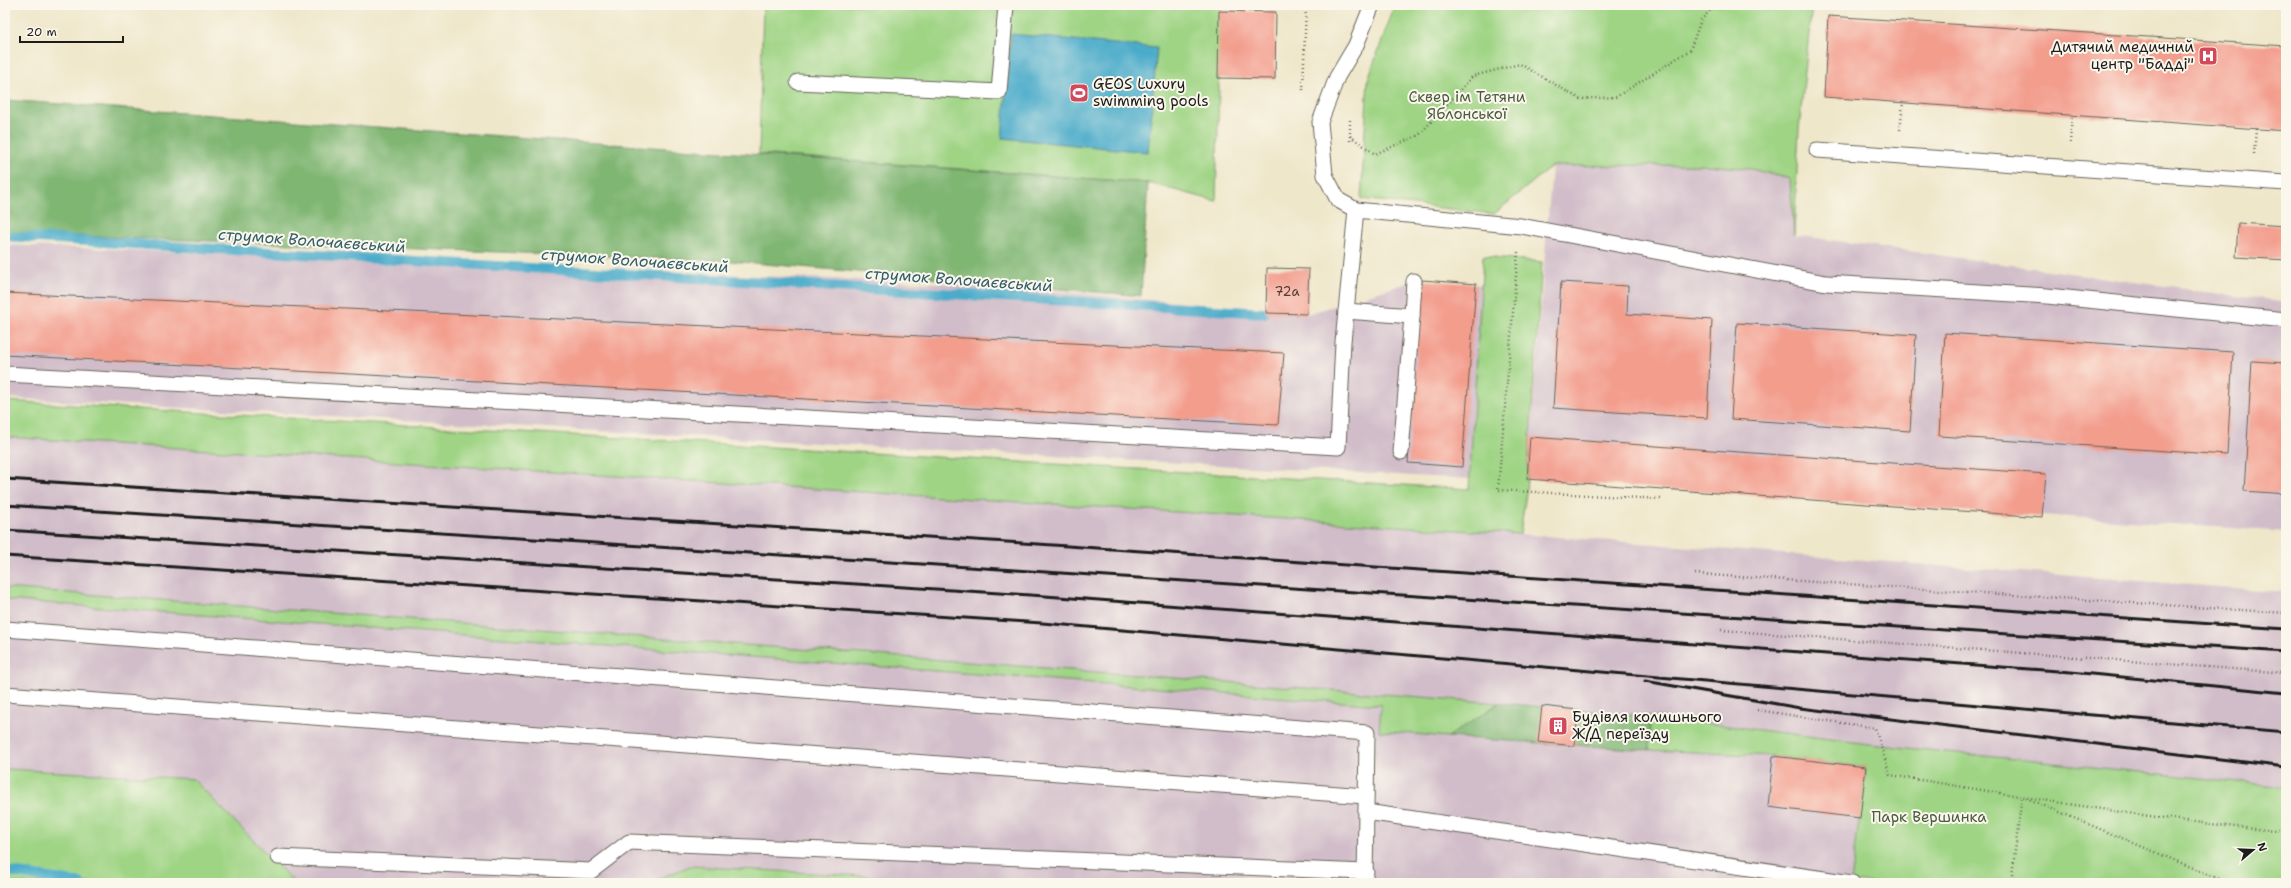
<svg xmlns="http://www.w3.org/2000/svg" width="2291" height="888" viewBox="0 0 2291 888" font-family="'Shantell Sans',sans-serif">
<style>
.industrial{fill:#d1bdc9}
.green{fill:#9fd484;stroke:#5e7850}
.forest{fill:#7fb672;stroke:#4e6947}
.water{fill:#4bacca;stroke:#346473}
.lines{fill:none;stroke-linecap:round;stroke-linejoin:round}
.stream{stroke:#4bacca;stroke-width:10}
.building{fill:#f39d8d}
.lane-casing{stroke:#666359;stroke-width:17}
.path{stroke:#666359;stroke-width:2.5;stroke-dasharray:1 3;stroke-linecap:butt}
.lane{stroke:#fff;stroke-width:15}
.rail{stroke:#1c1c1c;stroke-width:3}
.labels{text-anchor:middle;stroke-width:4;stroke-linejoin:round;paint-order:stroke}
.number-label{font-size:13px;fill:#523c38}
.poi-label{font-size:15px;fill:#1c1c1c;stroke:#fbf7ec;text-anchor:start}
.park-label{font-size:15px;fill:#4a5c40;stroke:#fbf7ec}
.water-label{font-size:16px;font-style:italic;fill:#315d6a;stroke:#fbf7ec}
</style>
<rect width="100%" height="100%" fill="#fbf7ec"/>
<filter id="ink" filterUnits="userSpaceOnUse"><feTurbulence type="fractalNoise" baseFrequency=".025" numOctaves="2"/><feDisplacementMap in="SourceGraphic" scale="8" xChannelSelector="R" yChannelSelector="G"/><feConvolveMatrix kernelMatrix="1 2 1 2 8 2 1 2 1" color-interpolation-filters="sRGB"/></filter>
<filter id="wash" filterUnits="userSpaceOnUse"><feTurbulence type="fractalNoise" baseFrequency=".012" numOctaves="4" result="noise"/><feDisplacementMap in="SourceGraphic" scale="16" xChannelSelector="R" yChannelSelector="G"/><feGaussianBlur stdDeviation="0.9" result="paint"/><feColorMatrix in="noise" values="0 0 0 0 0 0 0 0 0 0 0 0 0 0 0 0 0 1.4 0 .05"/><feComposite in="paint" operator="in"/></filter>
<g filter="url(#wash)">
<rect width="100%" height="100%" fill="#efe7ca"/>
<g class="industrial">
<path d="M1709 165 1751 169 1790 179 1794 235 2286 303V532L1527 479 1552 166Z"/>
<path d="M5 245 986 285 1307 314 1414 281 1481 285 1469 479 5 398Z"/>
<path d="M5 437 1520 534 2286 592V797L1650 716 5 588Z"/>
<path d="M5 600 1381 705 1379 731 1496 740 1773 756 1866 767 1852 883H985L690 866 649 883H295L193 779 5 769Z"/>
</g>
<g class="green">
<path d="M763 5H1221L1216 201 1148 183 759 154Z"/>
<path d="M1395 5H1812L1799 129 1794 235 1790 179 1751 169 1709 165 1552 166 1494 214 1361 199 1368 79Z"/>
<path d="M1483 256 1542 262 1526 493 1520 534 5 437V401L1469 489Z"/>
<path d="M5 588 1499 703 1448 737 1379 731 1381 705 5 600Z"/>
<path d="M1650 716 1869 744 2286 787V883H1851L1866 767 1773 756 1649 750Z"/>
<path d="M5 769 193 779 295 883H5Z"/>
<path d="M690 866 985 883H649Z"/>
</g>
<g class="forest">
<path d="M5 100 1148 183 1141 296 730 261 5 233Z"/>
<path d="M1499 703 1650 716 1649 750 1448 737Z"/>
</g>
<path class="water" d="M1011 34 1157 48 1148 152 1002 138Z"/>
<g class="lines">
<g class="stream">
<path d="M5 236 1264 313"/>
<path d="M5 871 80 883"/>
</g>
</g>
<g id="blocks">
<g class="building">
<path d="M1219 11 1276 12 1275 79 1218 78Z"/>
<path d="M1828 16 2286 46V131L1824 97Z"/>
<path d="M2238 223 2286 226V260L2236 257Z"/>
<path d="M1267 268 1309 269 1307 314 1266 313Z"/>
<path d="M1422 280 1476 284 1462 467 1408 463Z"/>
<path d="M1561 282 1628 286 1627 314 1712 320 1707 418 1553 408Z"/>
<path d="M5 293 1284 353 1278 425 5 355Z"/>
<path d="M1737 323 1916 335 1910 431 1731 419Z"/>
<path d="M1945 333 2233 352 2227 455 1939 436Z"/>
<path d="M2252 361 2286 363V494L2244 491Z"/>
<path d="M1530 437 2046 474 2042 517 1527 479Z"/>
<path d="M1542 706 1578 710 1575 746 1538 742Z"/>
<path d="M1773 756 1866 767 1860 818 1768 807Z"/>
<path d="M1694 880 1719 882V883H1694Z"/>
</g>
</g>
</g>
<g filter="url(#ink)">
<use href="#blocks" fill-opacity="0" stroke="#666359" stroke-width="1"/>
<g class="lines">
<g class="lane-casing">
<g id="lane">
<path d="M1372 5 1356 45 1337 77 1320 122 1325 175 1338 200 1356 210 1521 226 1826 283 2047 296 2286 320"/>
<path d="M798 82 999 92 1006 5"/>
<path d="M1817 150 2286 183"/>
<path d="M1346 311 1412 316 1414 281"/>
<path d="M5 374 1338 447 1343 342 1356 210"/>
<path d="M1401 452 1412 316"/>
<path d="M5 629 1367 733 1365 883"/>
<path d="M5 694 1366 796"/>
<path d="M1366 812 1852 883"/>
<path d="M278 857 591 871 629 842 1366 872"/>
</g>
</g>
<g class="path">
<path d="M1303 90 1306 5"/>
<path d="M1350 120V143"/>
<path d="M1900 130 1903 103"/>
<path d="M1350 136 1375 154 1419 135 1473 76 1520 64 1580 99 1616 97 1690 50 1701 20 1715 5"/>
<path d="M2070 143 2072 115"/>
<path d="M2254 154 2256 129"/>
<path d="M1518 252 1498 490 1660 499"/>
<path d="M1695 574 2286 613"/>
<path d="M1721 630 2286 673"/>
<path d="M1757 710 1875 728 1890 775C2021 796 2153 820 2286 832"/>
<path d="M2026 798 2229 883"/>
<path d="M2011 883 2022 796"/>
</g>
<use href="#lane" class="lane"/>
<g class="rail">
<path d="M5 479 1053 545 2286 629"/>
<path d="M5 505 2286 652"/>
<path d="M5 530 1045 596 2071 672 2286 693"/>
<path d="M5 556 1042 623 2286 732"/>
<path d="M1645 681 1800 708 2286 767"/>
</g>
</g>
</g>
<defs>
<g id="hospital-square" transform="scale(1)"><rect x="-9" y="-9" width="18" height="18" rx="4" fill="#d1495b" stroke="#fbf7ec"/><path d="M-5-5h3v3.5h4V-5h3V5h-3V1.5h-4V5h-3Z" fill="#fff"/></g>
<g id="stadium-square" transform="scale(1)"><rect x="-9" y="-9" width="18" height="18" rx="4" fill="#d1495b" stroke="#fbf7ec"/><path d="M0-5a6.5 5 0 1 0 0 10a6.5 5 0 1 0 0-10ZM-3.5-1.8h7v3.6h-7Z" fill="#fff"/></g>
<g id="building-square" transform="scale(1)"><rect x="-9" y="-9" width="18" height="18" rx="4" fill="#d1495b" stroke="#fbf7ec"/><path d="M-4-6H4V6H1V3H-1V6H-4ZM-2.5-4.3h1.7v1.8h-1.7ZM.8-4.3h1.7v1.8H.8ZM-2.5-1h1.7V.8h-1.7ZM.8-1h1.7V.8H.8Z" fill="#fff"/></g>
</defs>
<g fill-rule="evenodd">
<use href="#hospital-square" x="2208" y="56"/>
<use href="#stadium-square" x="1079" y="93"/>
<use href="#building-square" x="1558" y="726"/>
</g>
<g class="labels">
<g class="number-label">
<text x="1287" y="296">72а</text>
</g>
<g class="poi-label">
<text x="2194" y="52" text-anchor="end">Дитячий медичний<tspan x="2194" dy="17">центр "Бадді"</tspan></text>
<text x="1093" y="89">GEOS Luxury<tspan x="1093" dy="17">swimming pools</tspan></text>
<text x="1572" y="722">Будівля колишнього<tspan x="1572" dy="17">Ж/Д переїзду</tspan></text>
</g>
<g class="park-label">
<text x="1467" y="102">Сквер ім Тетяни<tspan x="1467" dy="17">Яблонської</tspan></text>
<text x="1929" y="822">Парк Вершинка</text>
</g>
<g class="water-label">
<text transform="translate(312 240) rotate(4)" y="6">струмок Волочаєвський</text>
<text transform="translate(635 260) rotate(4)" y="6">струмок Волочаєвський</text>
<text transform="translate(959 279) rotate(4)" y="6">струмок Волочаєвський</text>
</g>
</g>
<rect width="2291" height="888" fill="none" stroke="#fbf7ec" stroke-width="20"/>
<g transform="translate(2253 850) rotate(71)" stroke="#fbf7ec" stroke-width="3" paint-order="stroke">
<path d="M0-3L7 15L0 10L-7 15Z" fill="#1c1c1c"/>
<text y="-6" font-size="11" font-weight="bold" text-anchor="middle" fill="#1c1c1c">N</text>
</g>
<path d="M20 36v6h103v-6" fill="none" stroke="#1c1c1c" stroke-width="2"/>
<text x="26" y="36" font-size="12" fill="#1c1c1c" stroke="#fbf7ec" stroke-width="3" paint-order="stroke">20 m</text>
</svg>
